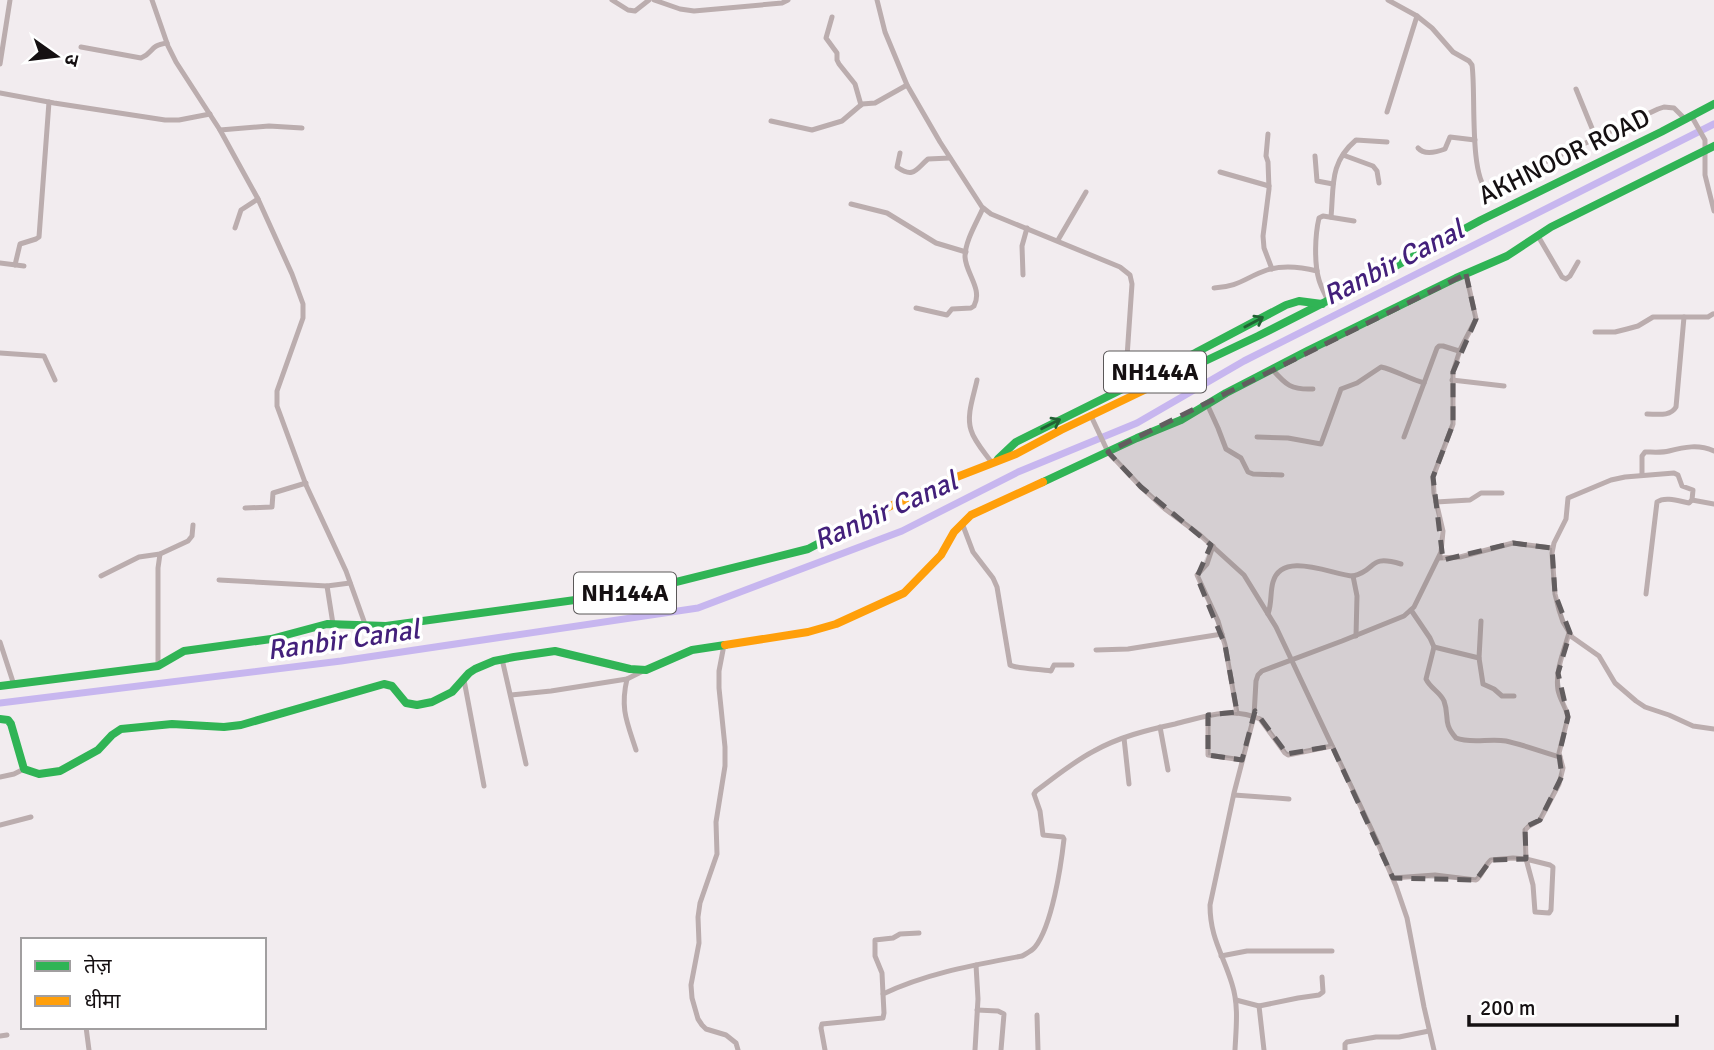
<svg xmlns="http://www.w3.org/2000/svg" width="1714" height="1050" viewBox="0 0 1714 1050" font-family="Signika,'Noto Sans Devanagari',sans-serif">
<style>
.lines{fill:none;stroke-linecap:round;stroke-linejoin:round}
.canal{stroke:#c7b6ef;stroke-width:7}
.street{stroke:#bbadae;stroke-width:5}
.fast{stroke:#30b455;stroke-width:8}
.slow{stroke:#ff9f0a;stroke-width:8}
.oneway{stroke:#226234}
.marked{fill:#625d5f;fill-opacity:0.2;stroke:#625d5f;stroke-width:5;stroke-dasharray:14 9;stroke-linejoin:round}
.labels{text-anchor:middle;stroke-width:7;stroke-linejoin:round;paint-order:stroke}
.shield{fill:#fff;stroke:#5b5859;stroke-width:2}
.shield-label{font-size:24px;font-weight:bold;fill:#151012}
.street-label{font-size:26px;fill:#151012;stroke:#fff}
.water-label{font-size:28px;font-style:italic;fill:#43207b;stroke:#fff}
</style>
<rect width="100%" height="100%" fill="#f2ecef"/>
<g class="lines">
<path class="canal" d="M0 703 341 661 698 608 902 531 1018 472 1137 423 1244 361 1714 124"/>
<g class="street">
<path d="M152 0 168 46 176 62 220 130 258 199 292 274 303 304V318L277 391V406L306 485 346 571 365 624"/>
<path d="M612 0 628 10 635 11 649 0"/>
<path d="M654 0 680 9 694 11 782 3 788 0"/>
<path d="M877 0 885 32 907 85 940 142 982 207 991 214 1120 267 1130 275 1132 284 1125 386"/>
<path d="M1388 0 1417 16 1432 28 1453 52 1469 61 1472 65C1476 92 1469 174 1487 190L1495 189 1526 171 1658 109 1664 107 1674 108 1686 120"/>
<path d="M832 17 826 38 837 53V60L839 64 855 84 861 105"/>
<path d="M81 47 141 58C155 52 148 46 167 43"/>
<path d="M0 64 10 0"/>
<path d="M1576 89 1596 138"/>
<path d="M0 93 54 103 165 120H179L210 114"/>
<path d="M1387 112 1417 16"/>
<path d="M1692 117 1705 140V175L1714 211"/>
<path d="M771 121 812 130 842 121 862 104 875 103 907 85"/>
<path d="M220 130 269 126 302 128"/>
<path d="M1268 134 1266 156 1268 162 1269 189 1263 236 1264 248 1272 269"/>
<path d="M1418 148C1424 155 1437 152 1445 149L1450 137 1475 140"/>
<path d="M900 153 897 167C914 179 916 169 928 159L950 158"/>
<path d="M1343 155 1373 166 1377 171 1379 183"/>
<path d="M1315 156 1317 181 1333 184"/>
<path d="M1220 172 1269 186"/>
<path d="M851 204 887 213 936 243 966 252"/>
<path d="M1331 217C1334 186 1329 163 1356 140L1387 142"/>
<path d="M235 228 241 210 258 199"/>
<path d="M1538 236 1562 277 1566 279 1570 276 1578 262"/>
<path d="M1058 240 1086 192"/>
<path d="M0 263 24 266"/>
<path d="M15 265 20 244 36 239 39 237 49 102"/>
<path d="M1023 275 1022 246 1027 228"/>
<path d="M1214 288C1239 287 1246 277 1267 270 1283 265 1301 267 1317 271"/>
<path d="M1328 301C1325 294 1321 287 1319 280 1314 263 1315 235 1319 218L1323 216 1354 221"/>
<path d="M916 308 947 315 952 309 971 308 974 306C983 289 966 274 965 257 965 241 977 222 983 208"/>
<path d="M1595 332H1615L1627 329 1638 326 1653 317H1684"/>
<path d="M0 353 44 356 55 380"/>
<path d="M1272 369C1286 385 1291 390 1313 389"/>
<path d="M977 380C974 395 966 415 971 430 974 441 985 453 992 463"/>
<path d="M1452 380 1504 386"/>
<path d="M1207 404 1218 428 1226 449 1241 458 1248 472 1253 474 1282 475"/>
<path d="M1647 414C1657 414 1670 417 1676 407L1684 317H1708L1713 314"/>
<path d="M1091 416 1108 452 1141 487 1165 509 1200 535 1244 575 1276 627 1376 839 1396 886 1407 918 1424 1007 1434 1050"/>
<path d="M1257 437 1288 438 1321 444 1341 389 1357 383 1381 367C1395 370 1409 379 1424 383"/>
<path d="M1404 437 1437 348 1439 346H1443L1459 351"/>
<path d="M1642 475V456L1645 452C1652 452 1662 453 1669 451 1684 447 1699 444 1714 451"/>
<path d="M1436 502 1470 500 1481 493H1502"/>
<path d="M1714 504 1692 500 1693 490 1682 486 1678 475 1674 473 1625 477 1611 480 1568 498 1566 519 1554 543 1552 553 1555 594 1559 610 1563 622 1572 637 1599 656 1615 683 1636 701 1645 707 1669 715 1693 726 1714 729"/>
<path d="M245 508 272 507 273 493 306 483"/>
<path d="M962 523 973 552 993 578 997 587 1010 665C1017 669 1041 669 1051 671L1054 665H1072"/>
<path d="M1213 546 1207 564 1197 575 1218 621 1225 645 1237 713"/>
<path d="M1439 558 1460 557 1513 543 1552 548"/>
<path d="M101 576 139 557 160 554 188 541 192 536 193 525"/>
<path d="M1353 576 1357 596 1356 636"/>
<path d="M219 580 327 586 350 583"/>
<path d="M327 586 333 624"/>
<path d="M1646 594 1657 502C1665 496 1679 501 1689 503L1692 500"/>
<path d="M1411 610 1430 638 1434 647 1426 679C1430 688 1440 692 1444 701 1450 717 1442 722 1456 738 1471 744 1490 738 1506 741 1524 745 1542 752 1560 757"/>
<path d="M1268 614C1272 603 1270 592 1273 582 1282 550 1333 575 1353 576 1378 570 1367 554 1401 564"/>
<path d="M0 642 14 685"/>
<path d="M724 645 719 671V688L725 747V766L716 822 717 854 700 903 698 917 699 943 691 985 692 998 698 1019 702 1025 706 1029 726 1035 736 1043 738 1050"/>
<path d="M1434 647 1479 658 1483 684 1494 689 1502 696H1514"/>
<path d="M1096 650 1128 649 1222 634"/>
<path d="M1479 658 1481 621"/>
<path d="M502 659 526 764"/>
<path d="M158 666V568L160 554"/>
<path d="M627 679C620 709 627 722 636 750"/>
<path d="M464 680 484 786"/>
<path d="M511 695 551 691 627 679 643 671"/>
<path d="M1208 715V755L1242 760"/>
<path d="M1160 727 1168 770"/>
<path d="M1124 738 1129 784"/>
<path d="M0 777 14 774 24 769"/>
<path d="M1234 795 1289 799"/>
<path d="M0 825 31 817"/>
<path d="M1526 859 1550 865 1553 867 1551 910 1549 913 1535 912 1533 885Z"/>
<path d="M1393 878 1435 875 1476 880C1482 876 1484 866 1491 860L1513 858 1526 859 1525 830 1529 826 1540 820 1559 784 1563 768 1559 753 1568 717C1566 707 1560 700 1558 690 1555 671 1564 651 1569 633"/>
<path d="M1221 956 1247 951H1332"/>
<path d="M883 994 882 973 875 956V940L893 938 900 934 919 933"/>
<path d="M1236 1000 1259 1006 1298 998 1319 995 1323 992 1322 977"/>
<path d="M1259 1006 1264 1050"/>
<path d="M977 1010 998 1011 1004 1014 1001 1050"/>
<path d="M1037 1015 1038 1050"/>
<path d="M86 1027 89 1050"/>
<path d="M0 1036 7 1035"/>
<path d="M825 1050 821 1028 822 1024 883 1018 884 1013 883 994C927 973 975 965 1022 956 1027 953 1032 951 1035 947 1052 926 1061 866 1064 839L1063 837 1043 835 1040 811 1034 794 1036 791C1055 777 1073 762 1094 751 1119 737 1147 730 1175 724 1204 717 1231 706 1260 719L1285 753 1288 755 1332 746"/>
<path d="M975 1050 978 999 976 965"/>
<path d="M1235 1050C1236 1028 1239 1006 1232 984 1223 954 1210 938 1210 905L1234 793 1254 716 1256 681 1258 675 1262 671 1342 641 1404 616 1414 607 1441 552 1443 531 1434 493 1433 477 1453 424V372L1460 350 1476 319 1466 274"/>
<path d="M1345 1050V1044L1347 1042 1376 1037H1399L1429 1031"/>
</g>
<g class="fast">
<path d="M1184 371 1258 336 1392 268 1481 220 1661 132 1714 104"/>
<path d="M998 459 1016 442 1195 353 1286 305 1299 301 1322 304"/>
<path d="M1043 482 1137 438 1181 420 1226 393 1309 350 1456 278 1507 256 1551 227 1714 146"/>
<path d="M0 686 158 666 184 651 271 639 327 624 386 626 640 591 808 549 827 539"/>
<path d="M0 719 8 720 11 724 24 769 39 774 60 771 98 750 112 735 121 729 172 724 224 727 241 725 384 684 392 686 406 703 417 705 432 702 452 692 469 673 475 669 494 661 514 657 555 651 630 669 646 670 692 650 725 645"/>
</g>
<g class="slow">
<path d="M827 539 886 508 949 480 1016 454 1061 430 1184 371"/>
<path d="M725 645 808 632 836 624 904 593 941 555 954 532 971 515 1043 482"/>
</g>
</g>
<defs><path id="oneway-shaft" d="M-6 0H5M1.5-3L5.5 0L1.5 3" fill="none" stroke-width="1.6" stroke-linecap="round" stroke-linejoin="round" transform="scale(1.75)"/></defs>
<g class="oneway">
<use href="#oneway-shaft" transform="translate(1254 322) rotate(-28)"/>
<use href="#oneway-shaft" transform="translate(1051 424) rotate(-27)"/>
</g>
<path class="marked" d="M1466 274 1476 319 1453 372V424L1433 477 1443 560 1513 543 1552 548 1555 594 1570 633 1558 673 1568 717 1559 755 1562 776 1540 820 1525 827 1526 859 1491 860 1476 880 1393 878 1332 746 1287 754 1255 711 1242 760 1208 755V715L1237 712 1225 645 1197 577 1211 545 1141 487 1108 452Z"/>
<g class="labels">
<g class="shield">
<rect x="1104" y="351.5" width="102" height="41" rx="5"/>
<rect x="574" y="572.5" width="102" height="41" rx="5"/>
</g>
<g class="shield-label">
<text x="1155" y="380">NH144A</text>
<text x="625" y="601">NH144A</text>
</g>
<g class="street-label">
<text transform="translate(1564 156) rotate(-26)" y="9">AKHNOOR ROAD</text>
</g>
<g class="water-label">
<text transform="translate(1393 262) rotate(-27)" y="10">Ranbir Canal</text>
<text transform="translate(885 510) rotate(-24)" y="10">Ranbir Canal</text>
<text transform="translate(343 639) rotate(-8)" y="10">Ranbir Canal</text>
</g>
</g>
<rect x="21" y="938" width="245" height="91" fill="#ffffff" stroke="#a19fa0" stroke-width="2"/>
<rect x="35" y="961" width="35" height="10" fill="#30b455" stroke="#a19fa0" stroke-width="2"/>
<text x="84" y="973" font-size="21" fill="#151012">तेज़</text>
<rect x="35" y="996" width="35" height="10" fill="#ff9f0a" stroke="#a19fa0" stroke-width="2"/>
<text x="84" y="1008" font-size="21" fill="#151012">धीमा</text>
<g transform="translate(56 56) rotate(104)" stroke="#ffffff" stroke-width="5" paint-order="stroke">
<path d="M0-5L12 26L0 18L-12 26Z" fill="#151012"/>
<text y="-10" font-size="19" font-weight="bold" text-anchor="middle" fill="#151012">उ</text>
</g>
<path d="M1469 1015v10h208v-10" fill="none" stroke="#151012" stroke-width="3.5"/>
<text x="1480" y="1015" font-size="21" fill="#151012" stroke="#ffffff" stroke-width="5" paint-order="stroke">200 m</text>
</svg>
